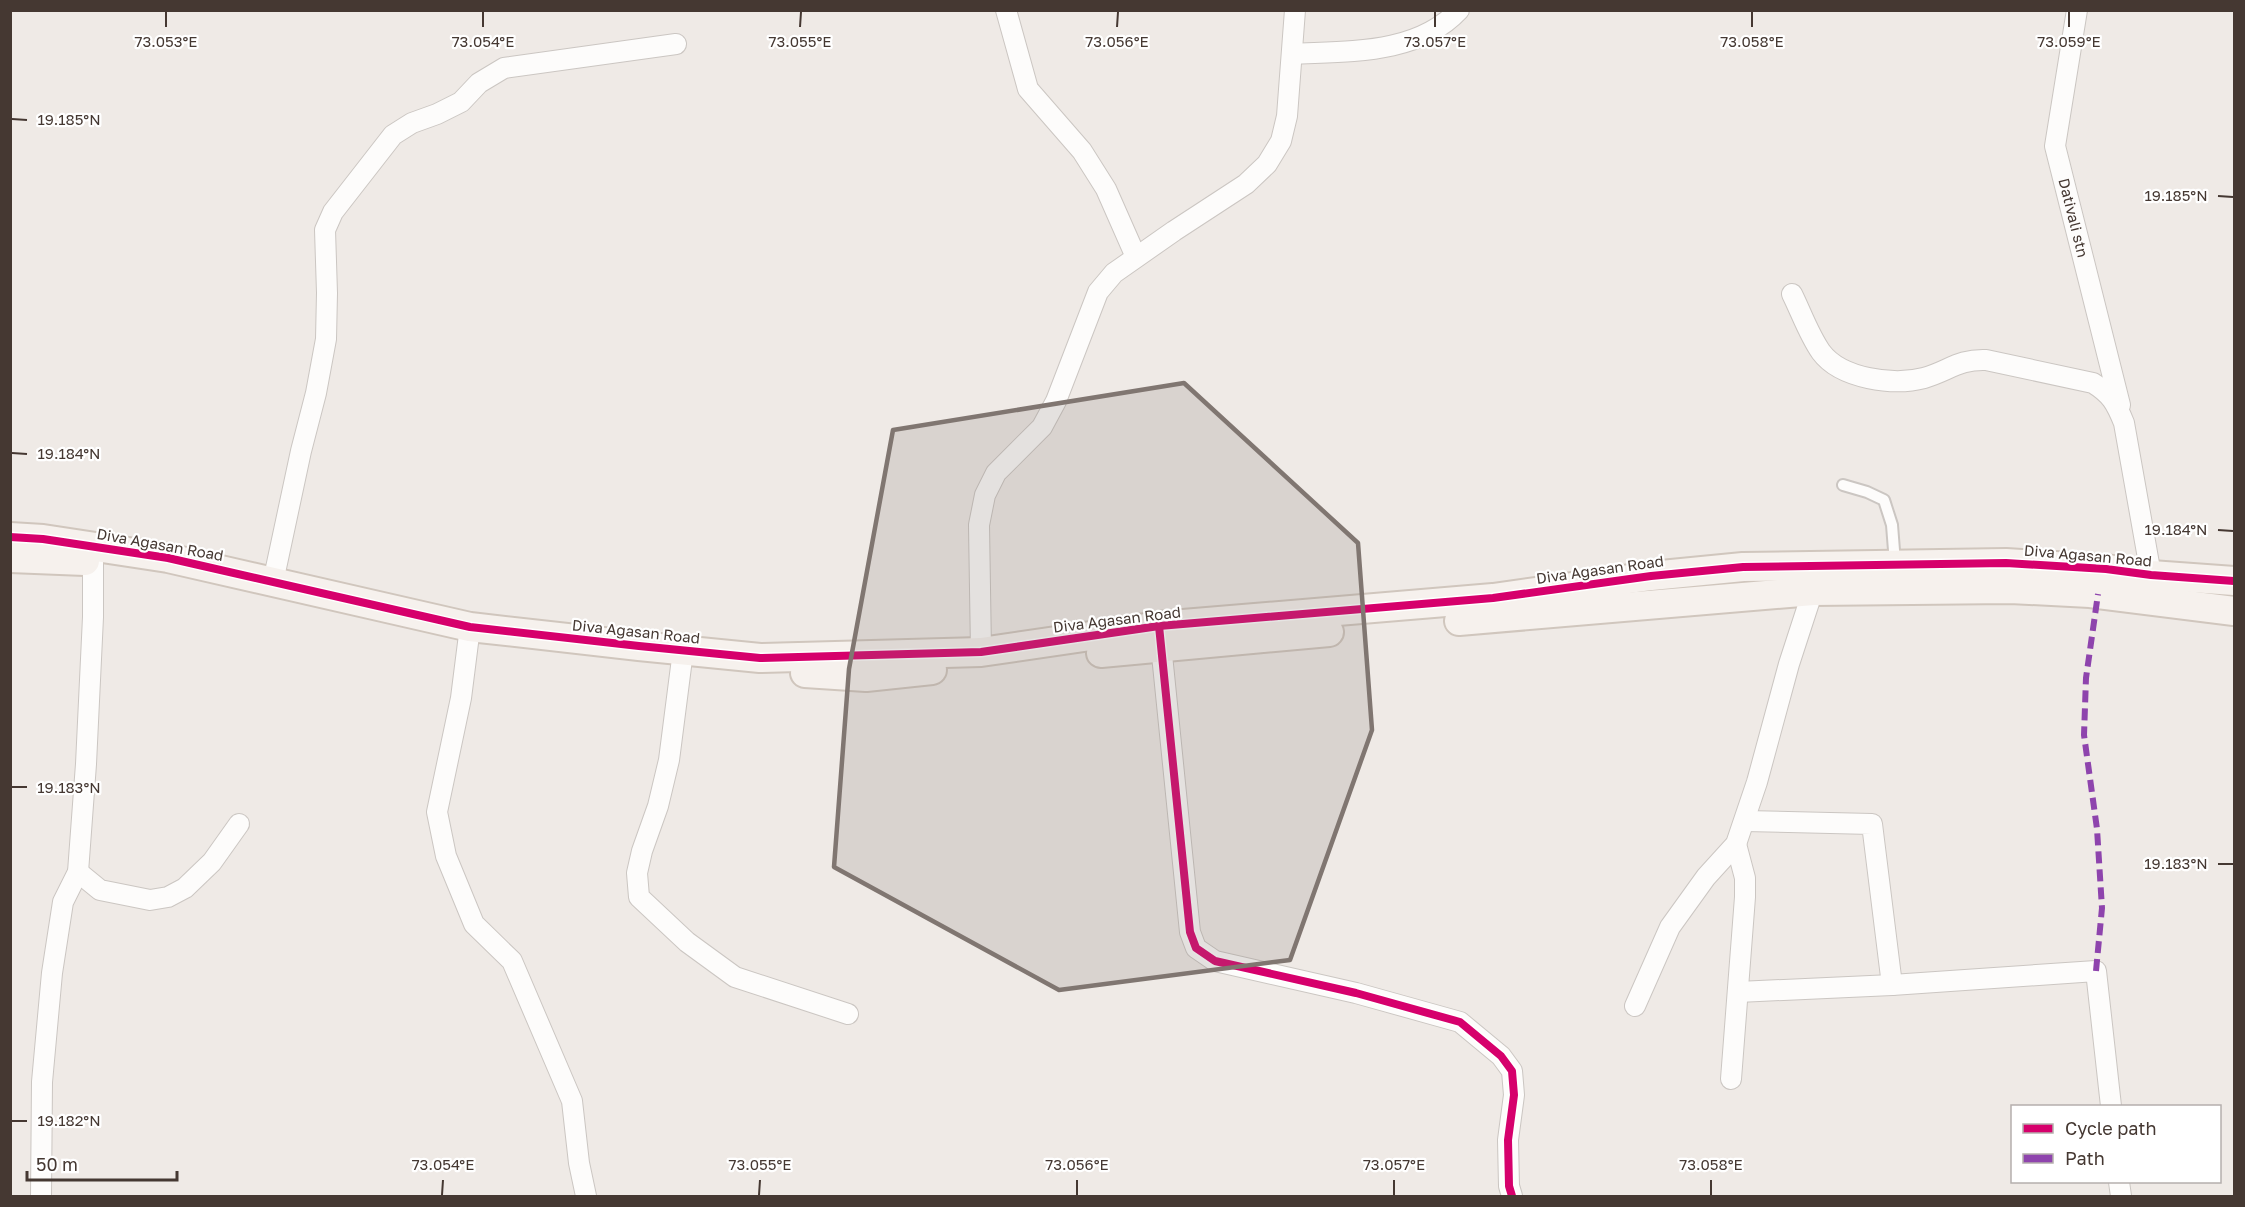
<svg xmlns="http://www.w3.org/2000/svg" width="2245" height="1207" viewBox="0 0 2245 1207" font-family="'Golos Text',sans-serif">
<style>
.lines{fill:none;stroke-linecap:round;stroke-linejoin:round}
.lane-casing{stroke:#cbc6c2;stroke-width:14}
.street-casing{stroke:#cbc6c2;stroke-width:22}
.secondary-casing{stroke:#d0c6bd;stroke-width:32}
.lane{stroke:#fdfcfb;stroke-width:10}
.street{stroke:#fdfcfb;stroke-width:20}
.secondary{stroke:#f6f1ed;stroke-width:28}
.quiet{stroke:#8e44ad;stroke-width:6;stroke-dasharray:12 6;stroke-linecap:butt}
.cycleway-casing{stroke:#fff;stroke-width:11}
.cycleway{stroke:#d6006c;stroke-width:8}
.marked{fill:#807671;fill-opacity:0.2;stroke:#807671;stroke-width:4.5;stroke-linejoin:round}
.ticks{fill:none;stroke:#453832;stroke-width:2}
.labels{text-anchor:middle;stroke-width:4.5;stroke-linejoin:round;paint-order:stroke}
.street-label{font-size:15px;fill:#453832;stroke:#fff}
.ticks-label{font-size:15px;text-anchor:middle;fill:#453832;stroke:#fff;stroke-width:4.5;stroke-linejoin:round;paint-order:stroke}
</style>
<rect width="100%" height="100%" fill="#efeae6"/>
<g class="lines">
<g class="lane-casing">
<path id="lane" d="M1843 485 1867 492 1884 500 1892 525 1895 563"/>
</g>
<g class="street-casing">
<g id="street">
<path d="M1006 10 1028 89 1082 151 1106 189 1136 257"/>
<path id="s1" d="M2077 10 2055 146 2120 405"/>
<path d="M1292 54C1348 51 1417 55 1459 10"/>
<path d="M1792 294C1801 312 1809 335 1821 352 1841 379 1894 386 1924 378 1949 371 1958 359 1986 360L2093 383C2111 394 2116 403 2124 423L2151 575"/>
<path d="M273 582 301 451 316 393 326 339 327 293 325 230 333 212 393 135 412 123 437 114 461 102 479 83 504 68 676 44"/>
<path d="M470 627 461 698 437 812 446 856 474 924 512 961 572 1101 579 1163 586 1196"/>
<path d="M1160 635 1190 932 1196 948 1215 961 1356 993 1460 1022 1501 1056 1512 1071 1514 1095 1508 1140 1509 1186 1512 1196"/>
<path d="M683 651 669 760 658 806 642 851 637 873 639 897 687 942 735 977 848 1014"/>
<path d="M981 652 979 525 985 495 996 473 1042 427 1056 401 1098 292 1114 273 1174 231 1246 184 1267 164 1281 141 1287 116 1295 10"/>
<path d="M1745 821 1872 824 1892 985"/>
<path d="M78 872 100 890 150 900 168 897 185 888 212 862 239 824"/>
<path d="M1738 992 1892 985 2096 971 2111 1106"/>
<path d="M1635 1006 1670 927 1706 877 1736 844 1757 782 1789 664 1816 581"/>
<path d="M1731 1079 1745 897V878L1736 844"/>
<path d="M2119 1182 2121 1196"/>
<path d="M41 1196 42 1082 52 973 63 902 78 872 86 764 93 617V547"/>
</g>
</g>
<g class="secondary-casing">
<g id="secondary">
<path d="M10 537 43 539 168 558 470 627 639 646 760 658 981 652 1159 626 1493 598 1651 576 1743 567 2006 563 2106 569 2151 575 2234 581"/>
<path d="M10 558 85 561"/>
<path d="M1459 621 1813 591 2010 589 2090 593 2234 611"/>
<path d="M1101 653 1329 632"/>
<path d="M805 673 866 677 932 670"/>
</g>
</g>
<use href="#lane" class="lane"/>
<use href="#street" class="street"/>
<use href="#secondary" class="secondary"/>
<path class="quiet" d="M2096 971 2102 908 2097 829 2084 735 2086 678 2098 594"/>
<g class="cycleway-casing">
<g id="cycleway">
<path d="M10 537 43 539 168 558 470 627 639 646 760 658 981 652 1159 626 1493 598 1651 576 1743 567 2006 563 2106 569 2151 575 2234 581"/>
<path d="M1159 626 1190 932 1196 948 1215 961 1356 993 1460 1022 1501 1056 1512 1071 1514 1095 1508 1140 1509 1186 1512 1196"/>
</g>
</g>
<use href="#cycleway" class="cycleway"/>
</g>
<path class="marked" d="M1184 383 1358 543 1372 730 1290 960 1059 990 834 867 849 669 893 430Z"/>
<path class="ticks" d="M166 27V12M483 27V12M800 27 801 12M1117 27 1118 12M1435 27V12M1752 27V12M2069 27V12M12 119 27 120M2218 196 2233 197M12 453 27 454M2218 530 2233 531M12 787H27M2218 864H2233M12 1121H27M442 1195 443 1180M759 1195 760 1180M1077 1195V1180M1394 1195V1180M1711 1195V1180"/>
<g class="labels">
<g class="street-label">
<text dy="5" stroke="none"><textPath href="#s1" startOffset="212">Dativali stn</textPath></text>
<text transform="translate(160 545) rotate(10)" y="5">Diva Agasan Road</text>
<text transform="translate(2088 556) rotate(5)" y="5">Diva Agasan Road</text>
<text transform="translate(1600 570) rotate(-8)" y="5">Diva Agasan Road</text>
<text transform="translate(1117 620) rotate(-7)" y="5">Diva Agasan Road</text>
<text transform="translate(636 632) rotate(6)" y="5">Diva Agasan Road</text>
</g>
</g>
<g class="ticks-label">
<text x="166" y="47">73.053°E</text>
<text x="483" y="47">73.054°E</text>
<text x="800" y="47">73.055°E</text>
<text x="1117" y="47">73.056°E</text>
<text x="1435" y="47">73.057°E</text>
<text x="1752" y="47">73.058°E</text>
<text x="2069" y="47">73.059°E</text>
<text x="69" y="125">19.185°N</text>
<text x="2176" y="201">19.185°N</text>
<text x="69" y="459">19.184°N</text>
<text x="2176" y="535">19.184°N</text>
<text x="69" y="793">19.183°N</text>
<text x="2176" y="869">19.183°N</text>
<text x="69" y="1126">19.182°N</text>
<text x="443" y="1170">73.054°E</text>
<text x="760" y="1170">73.055°E</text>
<text x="1077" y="1170">73.056°E</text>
<text x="1394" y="1170">73.057°E</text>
<text x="1711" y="1170">73.058°E</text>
</g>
<rect width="2245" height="1207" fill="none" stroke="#453832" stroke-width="24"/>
<rect x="2011" y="1105" width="210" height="78" fill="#ffffff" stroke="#b5afad" stroke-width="1.5"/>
<rect x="2023" y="1124" width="30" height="9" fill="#d6006c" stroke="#b5afad" stroke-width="1.5"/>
<text x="2065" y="1135" font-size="18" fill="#453832">Cycle path</text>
<rect x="2023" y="1154" width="30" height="9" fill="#8e44ad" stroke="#b5afad" stroke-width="1.5"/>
<text x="2065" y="1165" font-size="18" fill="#453832">Path</text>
<path d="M27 1171v9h150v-9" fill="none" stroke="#453832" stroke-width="3"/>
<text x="36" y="1171" font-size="18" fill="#453832" stroke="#ffffff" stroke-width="4.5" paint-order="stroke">50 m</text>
</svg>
